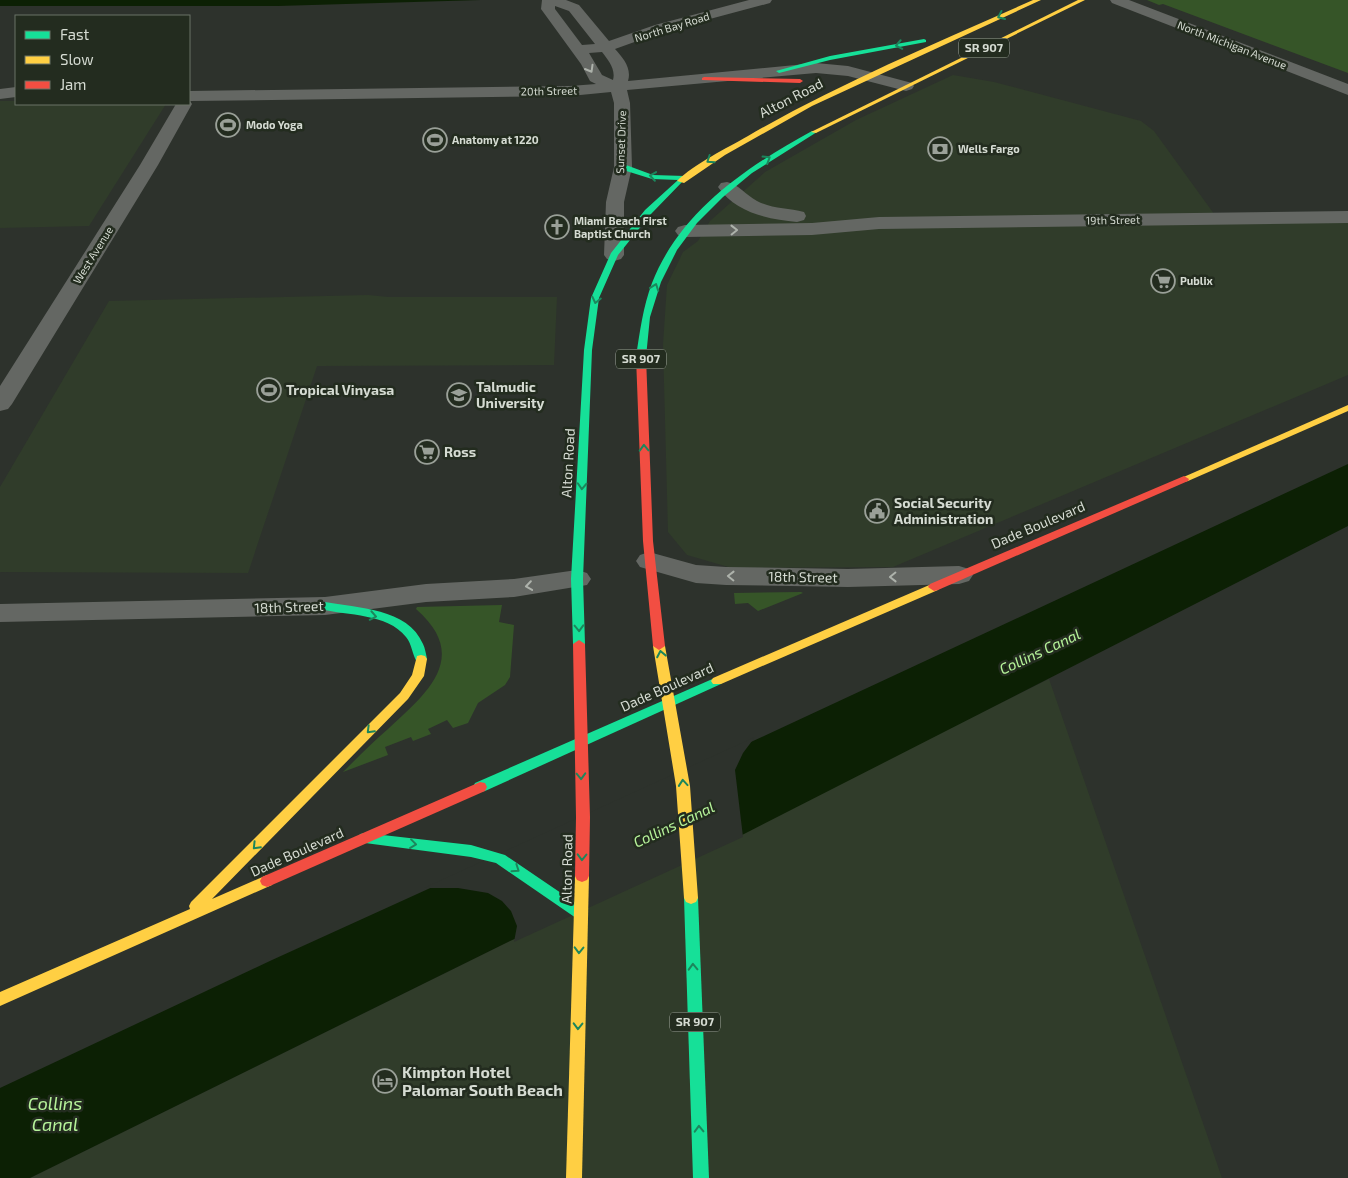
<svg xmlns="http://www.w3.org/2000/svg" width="1348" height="1178" viewBox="0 0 1348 1178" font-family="'Exo 2',sans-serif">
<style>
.built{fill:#303c2a}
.green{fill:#365528}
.water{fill:#0c2004}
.pier{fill:#2d322c}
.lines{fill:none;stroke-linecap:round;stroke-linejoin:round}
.street{fill:#646763;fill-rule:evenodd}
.fast{fill:#16e098;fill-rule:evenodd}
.slow{fill:#ffcf43;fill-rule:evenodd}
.jam{fill:#f24e42;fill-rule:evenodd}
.oneway{stroke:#1c865c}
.oneway2{stroke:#adb2ab}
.labels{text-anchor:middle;stroke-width:5;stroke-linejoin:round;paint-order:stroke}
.far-street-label{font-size:11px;fill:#d5dbd2;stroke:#232c1f}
.far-poi-label{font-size:11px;font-weight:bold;fill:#d5dbd2;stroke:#232c1f;text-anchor:start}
.shield{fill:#232c1f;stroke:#a0a69c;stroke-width:1}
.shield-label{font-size:12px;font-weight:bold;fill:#d5dbd2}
.street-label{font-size:14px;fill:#d5dbd2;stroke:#232c1f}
.poi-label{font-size:14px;font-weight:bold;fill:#d5dbd2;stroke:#232c1f;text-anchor:start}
.water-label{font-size:15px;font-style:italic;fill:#b6f39a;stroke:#232c1f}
.near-poi-label{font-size:16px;font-weight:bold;fill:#d5dbd2;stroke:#232c1f;text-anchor:start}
.near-water-label{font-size:18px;font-style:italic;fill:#b6f39a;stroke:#232c1f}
</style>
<rect width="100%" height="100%" fill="#2d322c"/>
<g class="built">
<path d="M953 75 994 82 1141 121 1154 131 1217 218 1348 217V375L893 567 732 568 687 555 668 532 663 345 667 285 683 252 698 241 710 221 765 172 856 120Z"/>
<path d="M0 101H16V104H166L89 226 0 228Z"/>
<path d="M368 295 388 297H557L554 365 317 366 248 573 0 572V487L109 301Z"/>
<path d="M1049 679 1222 1178H30L510 941 644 880Z"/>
</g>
<g class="green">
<path d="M1147 0H1348V73L1163 4 1159 5Z"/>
<path d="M801 592 803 593 758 611 748 603 735 604 734 593Z"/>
<path d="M502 605 499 622 514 625 510 677 505 685 478 703 468 723 453 728 447 720 428 729 431 734 413 741 411 737 385 747 388 755 343 772C358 757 372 743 388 729 427 693 471 657 416 609L417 607Z"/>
</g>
<g class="water">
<path d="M0 0H481L278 6H0Z"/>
<path d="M1348 464V526L744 834 510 941 30 1178H0V1088L272 960 764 736Z"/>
</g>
<path class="pier" d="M755 737 743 753 735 770 743 837 514 942 517 926 511 911 502 901 488 893 458 888H424Z"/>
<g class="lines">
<g class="street">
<path d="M542 0H566L579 5 609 41 655 25 749 0H772L770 3 665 31 615 49C623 58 632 68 628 81L816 63 848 66 912 83 914 86 912 89 906 91 848 76 816 73 627 90 630 103 632 167 624 202V255L621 259 614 261 607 259 604 255 606 202 614 167V103L611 92 570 96 190 101 192 104 158 165 12 404 8 409 0 411V386L140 165 176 104H189V91L570 86 596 84 590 81 581 64 541 9ZM555 6 569 11 595 44 582 45 555 9ZM602 52C608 60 616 69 613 80L602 75 589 53Z"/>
<path d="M1110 0H1129L1348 84V95L1112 3Z"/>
<path d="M16 87V97L0 99V89Z"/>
<path d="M727 182C738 184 746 195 757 201 772 209 788 208 804 212L806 216 804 220 797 222C768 219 736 213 718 187L721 183Z"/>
<path d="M1348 211V223L879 229 812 235 685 237 678 235 675 231 678 227 685 225 812 223 879 217Z"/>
<path d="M649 552 696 565 726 567 848 569 959 566 969 569 973 575 969 581 959 584 848 587 726 585 696 583 640 567 636 561 640 555Z"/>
<path d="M577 570 587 573 591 579 587 585 514 597 426 602 325 615 0 622V604L325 597 426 584 514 579Z"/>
</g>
<g class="fast">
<path d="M924 39 926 40V42L830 60 779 73 776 71 830 56Z"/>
<path d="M812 131 817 132 752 173 723 197 697 223 677 250 661 282 650 317 646 357 641 360 638 359 636 357C640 331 643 307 652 283 680 211 748 166 812 131Z"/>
<path d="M620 165H626L653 175 685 176 689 178 684 180 651 214 618 255 599 298 592 350 583 579 585 644 579 648 573 644 571 579 584 350 591 298 611 253 645 210 678 180 652 179 620 169Z"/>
<path d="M325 602C357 608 408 608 423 644 425 648 426 654 427 659L425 662H417C412 654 412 644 406 637 387 613 348 616 321 609L319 606 321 603Z"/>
<path d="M717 677 721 678 723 681 721 684 485 791 480 792 475 791 473 787 475 783Z"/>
<path d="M365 833 471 845 505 855 586 910 588 914 586 918 581 920 576 918 496 863 471 857 365 843 360 842 358 838 360 834Z"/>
<path d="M691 892 696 894 698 898 709 1178H693L684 898 686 894Z"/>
</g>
<g class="slow">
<path d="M1033 0H1041L812 106 725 155 684 183 677 181C694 164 727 148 748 136 839 83 937 43 1033 0Z"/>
<path d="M1078 0H1085L816 133 811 132Z"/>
<path d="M1348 405V411L1188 481 1184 482 1179 479Z"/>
<path d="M934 583 940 587 938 590 721 684H713L711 681 713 678Z"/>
<path d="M659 642 665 646 690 786 698 898 696 902 691 904 686 902 684 898 676 786 653 646Z"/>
<path d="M421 655 425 656 427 659 424 676 408 699 212 899 267 875 272 877 274 881 272 885 0 1006V992L190 909 189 906 191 902 400 693 412 675 417 656Z"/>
<path d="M582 870 587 872 589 876 582 1178H566L575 876 577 872Z"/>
</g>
<g class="jam">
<path d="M704 77 800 79 803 81 800 83 702 80V78Z"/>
<path d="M641 354 646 357 653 541 665 646 659 650 653 646 643 541 636 357Z"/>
<path d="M1184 476 1189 479 1188 481 938 590 934 591 928 587 930 584Z"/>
<path d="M579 640 585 644 590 817 589 876 587 880 582 882 577 880 575 876 576 817 573 644Z"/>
<path d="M480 782 485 783 487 787 485 791 272 885 267 887 262 885 260 881 262 877Z"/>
</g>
</g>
<defs><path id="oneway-chevron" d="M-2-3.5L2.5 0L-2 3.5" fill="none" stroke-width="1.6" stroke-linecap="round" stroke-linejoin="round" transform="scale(1.25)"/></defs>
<g class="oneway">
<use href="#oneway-chevron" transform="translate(1001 16) rotate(156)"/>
<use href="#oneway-chevron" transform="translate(899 45) rotate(169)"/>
<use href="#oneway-chevron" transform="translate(767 159) rotate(-32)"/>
<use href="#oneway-chevron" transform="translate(710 160) rotate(146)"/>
<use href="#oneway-chevron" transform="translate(653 176) rotate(-172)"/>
<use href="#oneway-chevron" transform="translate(655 287) rotate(-70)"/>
<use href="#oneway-chevron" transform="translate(596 300) rotate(103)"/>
<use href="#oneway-chevron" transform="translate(644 448) rotate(-92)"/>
<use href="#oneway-chevron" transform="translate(582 486) rotate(93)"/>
<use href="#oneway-chevron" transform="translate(373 616) rotate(11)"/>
<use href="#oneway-chevron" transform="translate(579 628) rotate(88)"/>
<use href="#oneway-chevron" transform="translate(661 654) rotate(-101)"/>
<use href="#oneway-chevron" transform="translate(370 730) rotate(135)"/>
<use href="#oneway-chevron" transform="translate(581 776) rotate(88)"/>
<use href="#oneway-chevron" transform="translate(683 783) rotate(-95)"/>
<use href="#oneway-chevron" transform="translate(413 844) rotate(7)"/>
<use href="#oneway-chevron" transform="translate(256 846) rotate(134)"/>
<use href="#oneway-chevron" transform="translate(582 857) rotate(91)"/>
<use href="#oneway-chevron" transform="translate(516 869) rotate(34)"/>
<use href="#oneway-chevron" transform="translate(579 950) rotate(91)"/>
<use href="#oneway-chevron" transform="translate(693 967) rotate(-92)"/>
<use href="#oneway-chevron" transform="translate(578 1026) rotate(91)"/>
<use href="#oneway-chevron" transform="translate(699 1129) rotate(-92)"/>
</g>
<g class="oneway2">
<use href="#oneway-chevron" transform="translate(590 69) rotate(60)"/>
<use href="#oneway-chevron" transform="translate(734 230) rotate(-1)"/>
<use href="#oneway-chevron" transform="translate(731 576) rotate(-179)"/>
<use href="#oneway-chevron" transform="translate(893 577) rotate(179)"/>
<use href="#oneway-chevron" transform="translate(529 586) rotate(172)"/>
</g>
<defs>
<g id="stadium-ring" transform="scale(1.25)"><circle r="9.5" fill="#232c1f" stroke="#9aa098" stroke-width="1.5"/><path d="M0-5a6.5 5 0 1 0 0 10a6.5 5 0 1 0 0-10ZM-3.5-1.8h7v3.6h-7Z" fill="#9aa098"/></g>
<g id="bank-ring" transform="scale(1.25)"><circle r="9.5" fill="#232c1f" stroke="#9aa098" stroke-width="1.5"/><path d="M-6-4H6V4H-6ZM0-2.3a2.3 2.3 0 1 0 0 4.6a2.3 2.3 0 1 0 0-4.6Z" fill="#9aa098"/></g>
<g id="church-ring" transform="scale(1.25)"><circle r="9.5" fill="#232c1f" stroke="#9aa098" stroke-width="1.5"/><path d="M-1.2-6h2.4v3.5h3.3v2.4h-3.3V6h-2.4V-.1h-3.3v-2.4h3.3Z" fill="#9aa098"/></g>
<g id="supermarket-ring" transform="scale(1.25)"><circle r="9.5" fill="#232c1f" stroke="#9aa098" stroke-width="1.5"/><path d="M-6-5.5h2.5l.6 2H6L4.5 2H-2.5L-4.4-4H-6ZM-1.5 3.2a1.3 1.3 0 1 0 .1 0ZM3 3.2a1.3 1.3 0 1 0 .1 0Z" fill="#9aa098"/></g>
<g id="school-ring" transform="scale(1.25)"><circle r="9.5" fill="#232c1f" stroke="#9aa098" stroke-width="1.5"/><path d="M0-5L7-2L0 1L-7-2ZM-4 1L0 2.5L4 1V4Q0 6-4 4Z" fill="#9aa098"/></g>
<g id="civic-ring" transform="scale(1.25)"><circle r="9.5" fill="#232c1f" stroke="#9aa098" stroke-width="1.5"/><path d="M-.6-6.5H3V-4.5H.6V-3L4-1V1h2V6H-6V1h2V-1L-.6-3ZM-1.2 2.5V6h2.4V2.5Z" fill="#9aa098"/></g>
<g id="hotel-ring" transform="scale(1.25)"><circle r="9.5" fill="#232c1f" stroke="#9aa098" stroke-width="1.5"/><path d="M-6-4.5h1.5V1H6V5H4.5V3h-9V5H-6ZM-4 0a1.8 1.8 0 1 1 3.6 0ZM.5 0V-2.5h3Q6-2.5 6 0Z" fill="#9aa098"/></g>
</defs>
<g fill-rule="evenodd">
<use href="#stadium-ring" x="228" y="125"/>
<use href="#stadium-ring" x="435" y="140"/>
<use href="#bank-ring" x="940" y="149"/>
<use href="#church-ring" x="557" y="227"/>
<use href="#supermarket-ring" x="1163" y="281"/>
<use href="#stadium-ring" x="269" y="390"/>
<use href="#school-ring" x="459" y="395"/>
<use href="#supermarket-ring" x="427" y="452"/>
<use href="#civic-ring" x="877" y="511"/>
<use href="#hotel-ring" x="385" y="1081"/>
</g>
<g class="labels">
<g class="far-street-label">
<text transform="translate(672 27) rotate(-17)" y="4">North Bay Road</text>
<text transform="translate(1232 45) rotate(21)" y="4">North Michigan Avenue</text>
<text transform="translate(549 91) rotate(-1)" y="4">20th Street</text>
<text transform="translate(621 142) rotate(-88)" y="4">Sunset Drive</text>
<text transform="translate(1113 220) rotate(-1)" y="4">19th Street</text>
<text transform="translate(93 255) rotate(-58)" y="4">West Avenue</text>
</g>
<g class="far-poi-label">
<text x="246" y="129">Modo Yoga</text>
<text x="452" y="144">Anatomy at 1220</text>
<text x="958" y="153">Wells Fargo</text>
<text x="574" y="225">Miami Beach First<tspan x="574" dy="13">Baptist Church</tspan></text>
<text x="1180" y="285">Publix</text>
</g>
<g class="shield">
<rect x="959" y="38.5" width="50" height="19" rx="4"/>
<rect x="616" y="349.5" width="50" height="19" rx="4"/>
<rect x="670" y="1012.5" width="50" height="19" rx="4"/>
</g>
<g class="shield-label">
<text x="984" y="52">SR 907</text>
<text x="641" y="363">SR 907</text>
<text x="695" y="1026">SR 907</text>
</g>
<g class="street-label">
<text transform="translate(791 98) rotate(-27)" y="5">Alton Road</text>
<text transform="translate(568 463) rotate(-87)" y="5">Alton Road</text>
<text transform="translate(1038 525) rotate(-23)" y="5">Dade Boulevard</text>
<text transform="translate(803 577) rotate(1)" y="5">18th Street</text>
<text transform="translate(289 607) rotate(-2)" y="5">18th Street</text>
<text transform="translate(667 687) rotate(-24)" y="5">Dade Boulevard</text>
<text transform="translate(297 852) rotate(-24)" y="5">Dade Boulevard</text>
<text transform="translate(567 869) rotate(-89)" y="5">Alton Road</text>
</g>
<g class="poi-label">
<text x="476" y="392">Talmudic<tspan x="476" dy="16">University</tspan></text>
<text x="286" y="395">Tropical Vinyasa</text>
<text x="444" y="457">Ross</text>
<text x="894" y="508">Social Security<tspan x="894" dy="16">Administration</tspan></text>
</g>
<g class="water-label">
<text transform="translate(1040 652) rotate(-25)" y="5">Collins Canal</text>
<text transform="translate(674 825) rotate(-25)" y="5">Collins Canal</text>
</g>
<g class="near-poi-label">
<text x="402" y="1078">Kimpton Hotel<tspan x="402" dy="18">Palomar South Beach</tspan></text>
</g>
<g class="near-water-label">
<text x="55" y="1110">Collins<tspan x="55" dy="21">Canal</tspan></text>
</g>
</g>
<rect x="15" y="15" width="175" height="90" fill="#232c1f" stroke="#6a7267"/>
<rect x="25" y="31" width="25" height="8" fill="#16e098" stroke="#6a7267"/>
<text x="60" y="40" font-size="15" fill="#d5dbd2">Fast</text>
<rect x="25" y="56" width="25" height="8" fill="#ffcf43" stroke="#6a7267"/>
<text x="60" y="65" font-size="15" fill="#d5dbd2">Slow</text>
<rect x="25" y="81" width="25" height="8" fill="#f24e42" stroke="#6a7267"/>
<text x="60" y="90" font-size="15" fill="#d5dbd2">Jam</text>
</svg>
